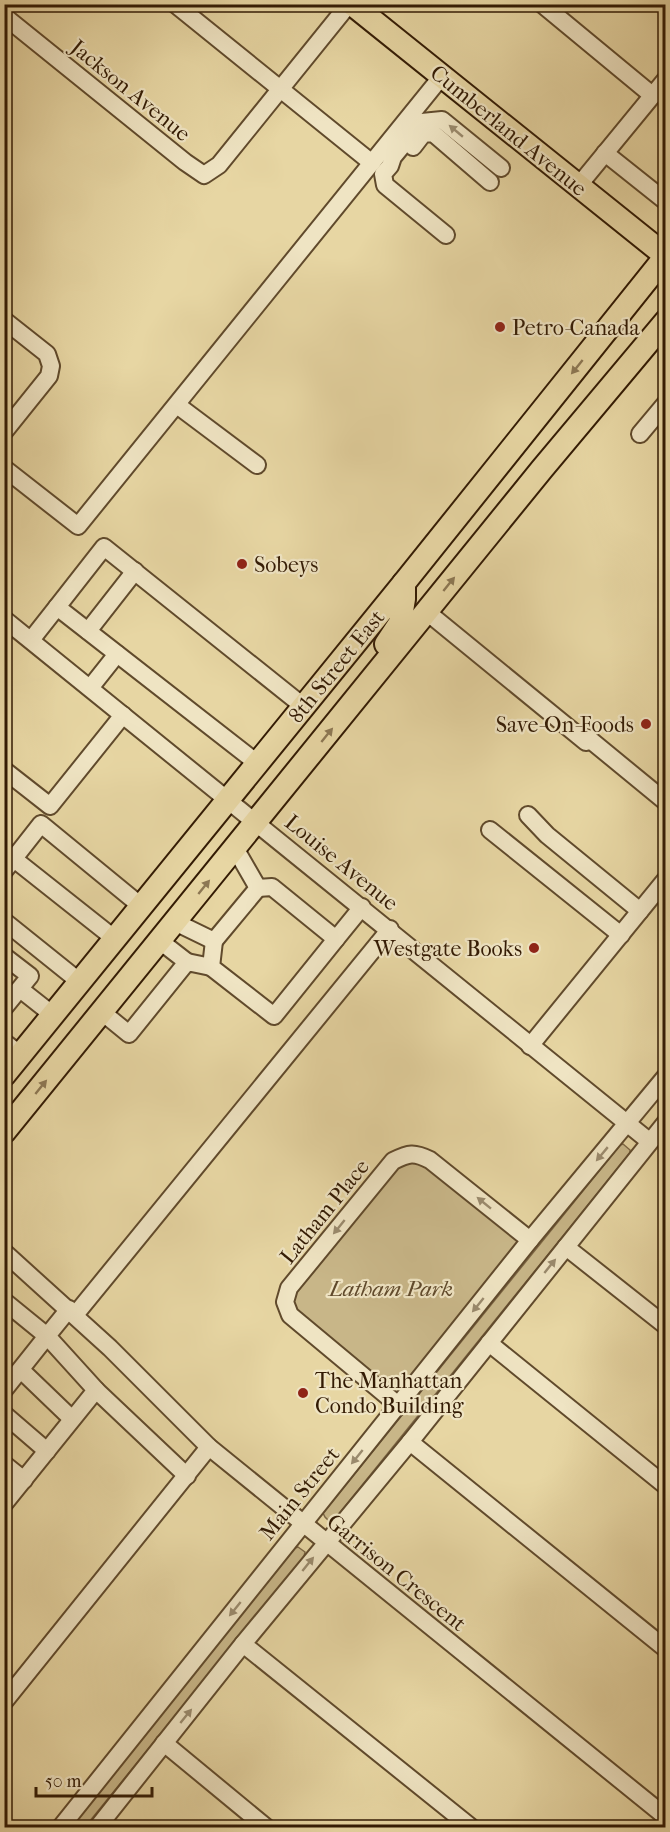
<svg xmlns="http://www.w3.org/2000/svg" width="670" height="1832" viewBox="0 0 670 1832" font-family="'IM FELL French Canon',serif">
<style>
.green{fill:#c8b688;stroke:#7e6846;stroke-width:1.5}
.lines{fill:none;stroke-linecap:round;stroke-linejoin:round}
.minor-casing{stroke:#604a2c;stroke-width:20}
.major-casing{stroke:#331b04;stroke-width:26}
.minor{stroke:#efe4c3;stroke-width:16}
.major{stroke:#e7d6a3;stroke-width:22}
.oneway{fill:#9a8a6d}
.oneway2{fill:#8d7854}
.poi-dot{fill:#8f2418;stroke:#efe4c3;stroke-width:2}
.labels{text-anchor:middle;stroke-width:4.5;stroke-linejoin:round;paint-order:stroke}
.street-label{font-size:22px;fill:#331b04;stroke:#efe4c3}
.poi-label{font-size:22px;fill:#331b04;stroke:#efe4c3;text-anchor:start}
.park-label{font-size:22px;font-style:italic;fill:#604a2c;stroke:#efe4c3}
</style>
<rect width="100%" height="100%" fill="#e7d6a3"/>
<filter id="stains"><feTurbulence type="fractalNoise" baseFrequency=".00333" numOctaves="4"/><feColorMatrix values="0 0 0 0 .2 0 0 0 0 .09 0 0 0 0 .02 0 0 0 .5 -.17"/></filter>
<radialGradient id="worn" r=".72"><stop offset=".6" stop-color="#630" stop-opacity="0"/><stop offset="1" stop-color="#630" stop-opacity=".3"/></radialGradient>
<g class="green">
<path d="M623 1144 630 1150V1153L334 1520H328L325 1517 323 1513 620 1145Z"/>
<path d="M407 1154 530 1240 398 1405 290 1315 289 1288Z"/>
<path d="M298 1547 305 1552 304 1557 85 1827 69 1828 295 1548Z"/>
</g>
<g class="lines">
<g class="minor-casing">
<g id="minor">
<path d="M175 4 372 163"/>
<path d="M542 4 652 95"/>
<path d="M4 16 185 162 204 175 219 165 349 4"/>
<path d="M413 147 423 134 433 133 490 182"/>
<path d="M605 153 664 200 666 198"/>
<path d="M579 185 666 79"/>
<path d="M446 235 385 185 383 174 390 166 393 157 422 122 442 120 501 168"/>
<path d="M4 320 47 354 51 366 49 376 4 432"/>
<path d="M177 405 257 465"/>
<path d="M640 434 666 403"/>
<path d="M4 468 78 526 442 76"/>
<path d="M57 607 104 547 303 706"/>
<path d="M427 612 586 742 588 738 666 802"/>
<path d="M4 619 649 1141"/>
<path d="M88 631 135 571"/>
<path d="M31 640 57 607 257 763"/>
<path d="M90 688 117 654"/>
<path d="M4 770 50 806 123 715"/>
<path d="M528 815 547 835 640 911"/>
<path d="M490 830 621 935"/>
<path d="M14 859 115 939"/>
<path d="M4 871 41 824 141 906"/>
<path d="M4 921 80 982"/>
<path d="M175 922 214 941 258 888 235 848"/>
<path d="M336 939 362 907"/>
<path d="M160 941 187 962"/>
<path d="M214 941 211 967 274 1016 336 939 272 887 258 888"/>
<path d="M4 956 30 976 4 1008"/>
<path d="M20 989 53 1015"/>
<path d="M102 1012 129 1034 187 962 211 967"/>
<path d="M4 1042 21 1055"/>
<path d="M530 1046 666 879"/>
<path d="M566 1247 666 1326"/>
<path d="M4 1252 110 1348 209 1447 666 1817"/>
<path d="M4 1301 47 1336 4 1390"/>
<path d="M75 1315 390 929"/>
<path d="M489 1343 666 1486"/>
<path d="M21 1370 72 1419"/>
<path d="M96 1390 187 1476"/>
<path d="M398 1405 290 1315 285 1302 289 1288 393 1161C409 1153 414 1152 430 1160L530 1240"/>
<path d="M4 1414 47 1451"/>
<path d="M410 1442 666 1649"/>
<path d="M4 1464 24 1480"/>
<path d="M4 1504 96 1390 47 1336 69 1309"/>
<path d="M243 1644 472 1828"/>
<path d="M4 1702 209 1447"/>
<path d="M164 1743 267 1828"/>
<path d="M60 1828 530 1240 666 1076"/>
<path d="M97 1828 243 1644 410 1442 666 1122"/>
</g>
</g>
<g class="major-casing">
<g id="major">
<path d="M352 4 666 256"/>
<path d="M386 644 400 623 404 599V583"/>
<path d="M4 1075 404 583 666 256"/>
<path d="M4 1132 542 469 666 321"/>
</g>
</g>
<use href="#minor" class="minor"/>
<use href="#major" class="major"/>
</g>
<defs><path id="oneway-solid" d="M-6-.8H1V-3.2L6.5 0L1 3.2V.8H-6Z" transform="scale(1.5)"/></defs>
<g class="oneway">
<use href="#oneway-solid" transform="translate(456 131) rotate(-140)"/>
<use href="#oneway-solid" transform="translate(602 1154) rotate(130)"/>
<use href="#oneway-solid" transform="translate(484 1203) rotate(-141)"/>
<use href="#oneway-solid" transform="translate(339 1227) rotate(129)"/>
<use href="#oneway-solid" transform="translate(550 1266) rotate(-51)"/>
<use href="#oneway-solid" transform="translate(478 1305) rotate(129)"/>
<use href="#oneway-solid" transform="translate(357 1457) rotate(129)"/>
<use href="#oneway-solid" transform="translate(308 1564) rotate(-51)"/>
<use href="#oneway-solid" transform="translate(235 1609) rotate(129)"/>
<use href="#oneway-solid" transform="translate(186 1716) rotate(-51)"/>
</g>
<g class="oneway2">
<use href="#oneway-solid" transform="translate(577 367) rotate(129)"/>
<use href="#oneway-solid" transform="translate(449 584) rotate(-51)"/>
<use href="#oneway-solid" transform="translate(327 735) rotate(-51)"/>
<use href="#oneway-solid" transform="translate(204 887) rotate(-51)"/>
<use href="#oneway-solid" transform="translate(41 1087) rotate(-51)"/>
</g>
<g class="poi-dot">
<circle cx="500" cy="327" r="6"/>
<circle cx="242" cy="564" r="6"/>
<circle cx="646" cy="724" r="6"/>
<circle cx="534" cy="948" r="6"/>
<circle cx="303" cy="1393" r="6"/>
</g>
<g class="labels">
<g class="street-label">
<text transform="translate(131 90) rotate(39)" y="8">Jackson Avenue</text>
<text transform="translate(509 130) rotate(39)" y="8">Cumberland Avenue</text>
<text transform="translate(336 666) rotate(-51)" y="8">8th Street East</text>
<text transform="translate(342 862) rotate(39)" y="8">Louise Avenue</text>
<text transform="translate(324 1211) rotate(-51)" y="8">Latham Place</text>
<text transform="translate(299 1493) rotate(-51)" y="8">Main Street</text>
<text transform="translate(397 1572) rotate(39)" y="8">Garrison Crescent</text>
</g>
<g class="poi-label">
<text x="512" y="335">Petro-Canada</text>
<text x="254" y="572">Sobeys</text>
<text x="634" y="732" text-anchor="end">Save-On-Foods</text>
<text x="522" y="956" text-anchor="end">Westgate Books</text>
<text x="315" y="1388">The Manhattan<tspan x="315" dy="25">Condo Building</tspan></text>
</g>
<g class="park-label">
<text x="391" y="1296">Latham Park</text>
</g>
</g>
<rect width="670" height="1832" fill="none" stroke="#e7d6a3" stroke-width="24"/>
<rect x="6" y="6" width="658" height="1820" fill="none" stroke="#331b04" stroke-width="3"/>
<rect x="12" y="12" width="646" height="1808" fill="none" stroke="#331b04" stroke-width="1.5"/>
<path d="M36 1787v9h116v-9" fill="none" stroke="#331b04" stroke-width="3"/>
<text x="45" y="1787" font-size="18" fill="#331b04" stroke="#efe4c3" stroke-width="4.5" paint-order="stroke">50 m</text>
<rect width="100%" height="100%" filter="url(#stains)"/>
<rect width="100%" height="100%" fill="url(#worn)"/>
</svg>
